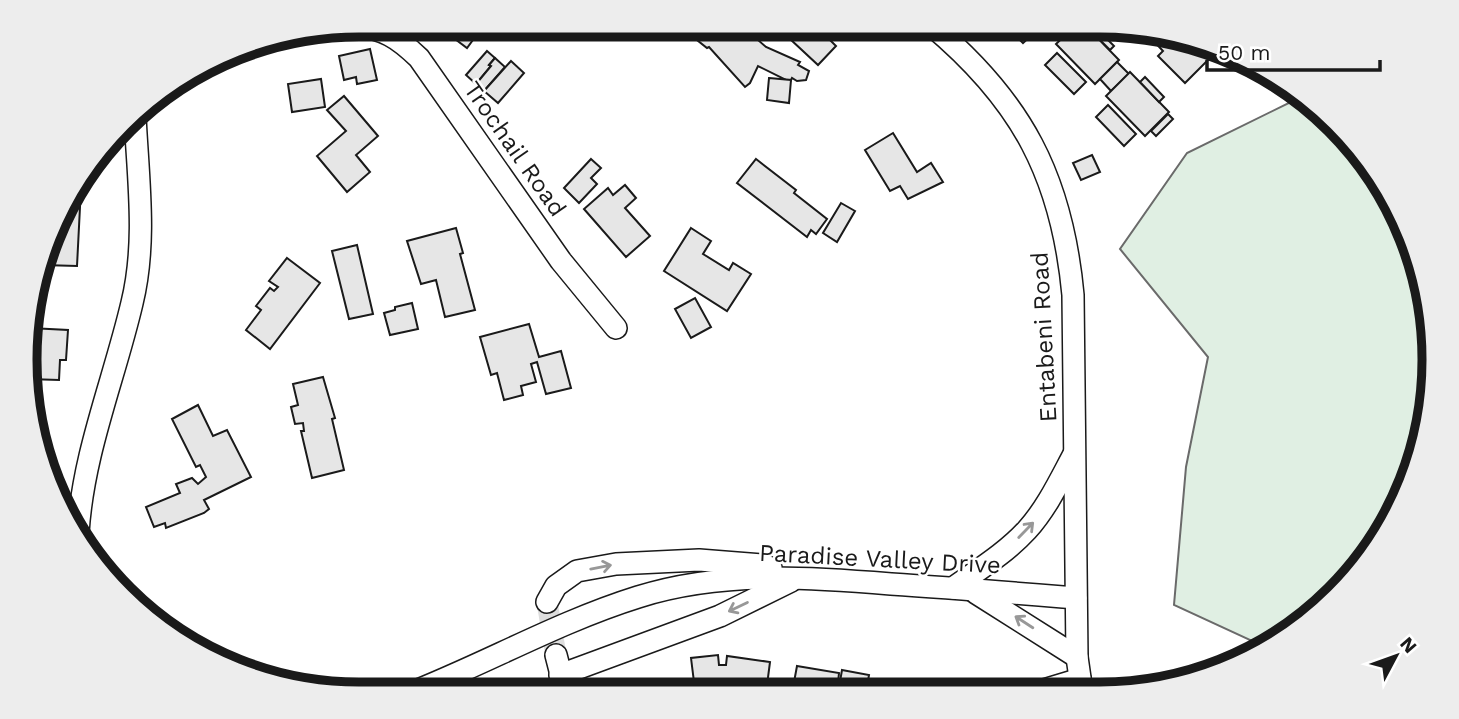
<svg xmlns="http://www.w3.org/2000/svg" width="1459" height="719" viewBox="0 0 1459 719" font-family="'Work Sans',sans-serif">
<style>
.green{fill:#e0efe3;stroke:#6a6a6a;stroke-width:2}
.building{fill:#e6e6e6;stroke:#1a1a1a;stroke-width:2}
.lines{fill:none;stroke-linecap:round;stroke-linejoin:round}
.minor-tunnel{stroke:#ddd;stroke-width:21;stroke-dasharray:21 10;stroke-linecap:butt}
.minor-casing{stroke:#1a1a1a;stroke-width:24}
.minor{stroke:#fff;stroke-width:21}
.oneway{stroke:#989898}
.labels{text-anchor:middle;stroke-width:5;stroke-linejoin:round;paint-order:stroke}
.street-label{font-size:24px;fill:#1a1a1a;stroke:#fff}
.rim{fill:none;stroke:#1a1a1a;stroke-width:9}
</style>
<rect width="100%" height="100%" fill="#fff"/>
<path class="green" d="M1299 98 1337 123 1409 232 1434 360 1409 488 1365 564 1303 626 1265 647 1174 605 1186 467 1208 357 1120 249 1187 153Z"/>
<g class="building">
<path d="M441 25H454L463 31 467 25 478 33 467 48 439 27Z"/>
<path d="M710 25H741L766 47 800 62 798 65 809 71 806 80 797 81 792 78 790 82 758 66 750 83 745 87 709 47 707 48 697 40Z"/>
<path d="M775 25H817L821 29 820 30 836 46 818 65Z"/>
<path d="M1005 25H1030L1036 31 1023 43Z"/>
<path d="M1053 25H1076L1061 39 1050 27Z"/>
<path d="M1076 25H1085L1119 60 1095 84 1056 44Z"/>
<path d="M1094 26 1114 46 1110 50 1090 30Z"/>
<path d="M1150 35 1193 43 1209 59 1185 83 1158 56 1163 51 1149 36Z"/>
<path d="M370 49 377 80 357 84 356 77 344 80 339 56Z"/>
<path d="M487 51 495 58 489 65 491 66 476 84 466 75Z"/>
<path d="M1057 53 1086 82 1074 94 1045 65Z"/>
<path d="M495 58 505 67 484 91 476 84 491 66 489 65Z"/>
<path d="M511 61 524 73 498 103 484 91Z"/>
<path d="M1117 62 1129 74 1111 91 1100 79Z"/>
<path d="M1130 72 1169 112 1145 136 1106 96Z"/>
<path d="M1145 77 1164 97 1159 102 1140 82Z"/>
<path d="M769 78 791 80 789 103 767 100Z"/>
<path d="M321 79 325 107 292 112 288 84Z"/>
<path d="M344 96 378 136 356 155 370 172 347 192 317 156 346 131 327 110Z"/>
<path d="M1108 105 1136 134 1124 146 1096 117Z"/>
<path d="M1168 114 1173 119 1156 136 1151 131Z"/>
<path d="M893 133 917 172 931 163 943 182 908 199 900 186 890 191 865 150Z"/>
<path d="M1092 155 1100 172 1081 180 1073 163Z"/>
<path d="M591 159 601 168 591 178 597 184 579 203 564 188Z"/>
<path d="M756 159 796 190 794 193 827 219 816 234 811 230 807 237 737 183Z"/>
<path d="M625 185 636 198 625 208 650 236 626 257 584 209 608 188 613 195Z"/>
<path d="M841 203 855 211 837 242 823 233Z"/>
<path d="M67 206 80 207 77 266 43 265Z"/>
<path d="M456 228 463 253 460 254 475 310 445 317 436 280 421 284 407 241Z"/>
<path d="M691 228 711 241 703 254 729 270 733 263 751 274 727 311 664 271Z"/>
<path d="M357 245 373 314 349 319 332 251Z"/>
<path d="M287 258 320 283 270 349 246 330 261 310 256 306 270 288 274 291 278 287 269 281Z"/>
<path d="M695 298 711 327 691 338 675 309Z"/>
<path d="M412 303 418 329 390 335 384 313 395 310V307Z"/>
<path d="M529 324 539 357 561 351 571 388 546 394 537 362 531 364 536 382 521 386 523 395 504 400 497 373 491 375 480 337Z"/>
<path d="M30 328 68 330 66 360H60L59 380 28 379Z"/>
<path d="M323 377 335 418 332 419 344 470 312 478 301 431H304L303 423 295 424 291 407 298 405 293 384Z"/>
<path d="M198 405 213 436 227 430 251 477 204 500 209 509 204 513 166 528 165 523 154 527 146 507 180 493 176 484 192 478 198 484 206 477 200 465 196 467 172 419Z"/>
<path d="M718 655 719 665H726L727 656 770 662 766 693H724L718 691V688L695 690 691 658Z"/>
<path d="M797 666 839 673 837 693H792Z"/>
<path d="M842 670 869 675 866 693H838Z"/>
</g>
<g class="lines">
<path class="minor-tunnel" d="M547 602 556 655"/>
<g class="minor-casing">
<g id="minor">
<path d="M354 25C385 30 396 36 419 58L561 261 616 328"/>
<path d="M931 25C1022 101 1062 177 1073 295L1077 657 1082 692"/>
<path d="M243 47 283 37"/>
<path d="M78 533C83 453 114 380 132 303 147 242 138 178 135 116"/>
<path d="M953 588C978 570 1006 553 1027 530 1047 508 1060 480 1074 454"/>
<path d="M976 593 1077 657"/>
<path d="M547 602 556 586 577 571 616 564 699 560 762 565 771 568"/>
<path d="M556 655 566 694"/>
<path d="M560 675 720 616 791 581"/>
<path d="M1037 692 1080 679"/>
<path d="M408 694C485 664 558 622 638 597 720 571 806 577 891 584 953 588 1014 593 1076 598"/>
</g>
</g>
<use href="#minor" class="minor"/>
</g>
<defs><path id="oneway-shaft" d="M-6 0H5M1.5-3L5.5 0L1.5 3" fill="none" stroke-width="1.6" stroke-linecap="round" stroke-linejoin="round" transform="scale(1.75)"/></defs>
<g class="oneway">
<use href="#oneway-shaft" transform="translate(1026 530) rotate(-46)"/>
<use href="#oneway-shaft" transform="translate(601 567) rotate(-11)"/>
<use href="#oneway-shaft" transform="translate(738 607) rotate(154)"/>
<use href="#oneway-shaft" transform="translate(1024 622) rotate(-147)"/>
</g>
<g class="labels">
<g class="street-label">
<text transform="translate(515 149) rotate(55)" y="8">Trochail Road</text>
<text transform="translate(1044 337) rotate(-93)" y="8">Entabeni Road</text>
<text transform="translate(880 559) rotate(3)" y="8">Paradise Valley Drive</text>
</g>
</g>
<path d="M0 0H1459V719H0ZM359 37H1100A322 322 0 0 1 1422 359V360A322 322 0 0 1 1100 682H359A322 322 0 0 1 37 360V359A322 322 0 0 1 359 37Z" fill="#ededed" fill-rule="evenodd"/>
<path class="rim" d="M359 37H1100A322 322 0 0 1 1422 359V360A322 322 0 0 1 1100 682H359A322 322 0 0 1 37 360V359A322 322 0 0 1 359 37Z"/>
<g transform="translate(1396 656) rotate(49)" stroke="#ffffff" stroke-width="5" paint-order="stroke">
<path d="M0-5L12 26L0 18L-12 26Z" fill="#1a1a1a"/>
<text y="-10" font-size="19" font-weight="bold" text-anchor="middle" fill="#1a1a1a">N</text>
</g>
<path d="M1207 60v10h173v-10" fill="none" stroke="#1a1a1a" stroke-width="3.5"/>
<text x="1218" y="60" font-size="21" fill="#1a1a1a" stroke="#ffffff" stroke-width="5" paint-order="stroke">50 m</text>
</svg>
